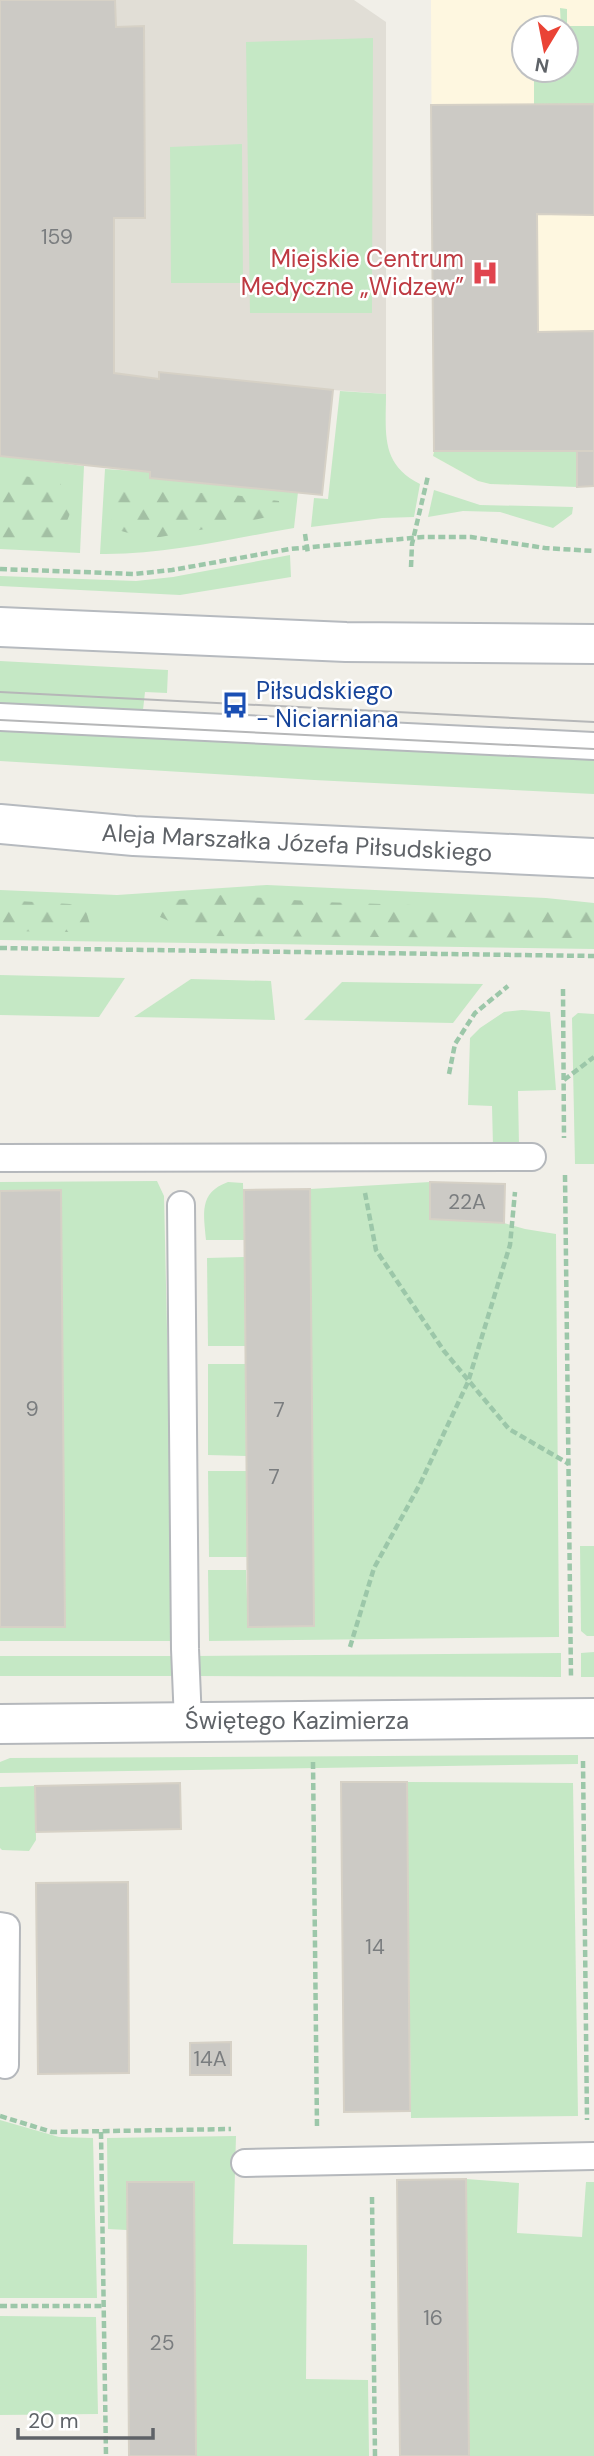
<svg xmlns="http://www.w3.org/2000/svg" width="594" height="2456" viewBox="0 0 594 2456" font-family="'DM Sans',sans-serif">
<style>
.commercial{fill:#fef7e0;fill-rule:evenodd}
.education{fill:#e1ded6}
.grass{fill:#c5e8c5}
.forest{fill:url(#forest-firs)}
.building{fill:#cccac5;stroke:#d6d1c6;stroke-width:2}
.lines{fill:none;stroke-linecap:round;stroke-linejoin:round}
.service-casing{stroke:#b5b8bc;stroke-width:30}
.minor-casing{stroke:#b5b8bc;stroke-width:42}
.secondary-casing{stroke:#b6babf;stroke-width:42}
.path{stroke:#9cc7a9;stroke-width:4.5;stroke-dasharray:7 3.5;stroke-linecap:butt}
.service{stroke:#fff;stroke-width:26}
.minor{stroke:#fff;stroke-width:38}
.secondary{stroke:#fff;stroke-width:38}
.tram{stroke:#b6b7b8;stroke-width:2}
.labels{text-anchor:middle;stroke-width:5;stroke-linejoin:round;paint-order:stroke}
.number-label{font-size:21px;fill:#7a7d7f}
.health-label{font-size:24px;fill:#be3a42;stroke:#fff;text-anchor:end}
.transit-label{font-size:24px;fill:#164399;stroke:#fff;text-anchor:start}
.street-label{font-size:24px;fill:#5f6368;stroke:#fff}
</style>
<defs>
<pattern id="forest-firs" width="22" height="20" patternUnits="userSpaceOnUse" patternTransform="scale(1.75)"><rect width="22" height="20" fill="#c5e8c5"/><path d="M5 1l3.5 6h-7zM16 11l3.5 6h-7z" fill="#a3c0a4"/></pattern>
</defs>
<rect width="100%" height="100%" fill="#f1efe8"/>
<path class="commercial" d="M431 0H594V486L490 484 478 481 433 456ZM524 28H566V70H524Z"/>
<path class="education" d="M0 0H354L386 22V394L333 390 322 495 150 478 149 472 0 456Z"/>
<g class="grass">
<path d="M560 8 567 9V26H594V104L534 105V70H566V28H561Z"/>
<path d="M373 38 372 313H250L246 42Z"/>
<path d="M242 144 243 283H171L170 147Z"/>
<path d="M340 391 386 394C386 433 380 464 420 484L414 517 382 518 311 527 314 498 328 499Z"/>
<path d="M434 451H577V487L490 484 478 481 433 456Z"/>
<path d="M0 456 84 466 80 553 0 549Z"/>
<path d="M105 469 150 472V478L298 492 294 528C229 539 166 555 100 554Z"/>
<path d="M434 490 480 505 573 507 572 514 553 528 500 512 463 511 428 517Z"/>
<path d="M290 555 291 577 180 595 0 586V576L136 581 173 577Z"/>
<path d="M0 661 168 670 167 693 145 692 143 710 0 703Z"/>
<path d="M0 729 594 758V794L314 780 0 761Z"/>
<path d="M267 885 546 898 594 903V949L0 940V890L117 895Z"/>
<path d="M0 975 125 978 99 1017 0 1015Z"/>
<path d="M191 979 271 981 275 1020 134 1017Z"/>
<path d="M342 982 483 984 453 1023 304 1020Z"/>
<path d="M522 1010 550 1012 556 1090 518 1091 519 1146H493L492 1106 468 1105 470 1038 480 1028 504 1012Z"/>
<path d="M578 1013 594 1014V1164H575L572 1018Z"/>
<path d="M157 1181 164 1196 174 1641H0V1627L65 1626 61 1191H0V1182Z"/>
<path d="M228 1182 243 1183 244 1240H206C204 1214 198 1193 228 1182Z"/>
<path d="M430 1182 431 1219 504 1223 525 1229 556 1234 559 1637 209 1641 208 1570H246L248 1627 314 1626 310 1189Z"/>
<path d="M244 1257 245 1346H208L207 1258Z"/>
<path d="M208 1364H245L246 1456 208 1455Z"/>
<path d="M208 1471H246L247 1557H209Z"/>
<path d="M580 1546H594V1636H587L581 1631Z"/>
<path d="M594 1652V1677H581V1653Z"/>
<path d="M561 1653V1677L195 1676V1656Z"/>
<path d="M0 1656H174L175 1676H0Z"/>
<path d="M578 1755V1764L0 1773V1762L10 1758Z"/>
<path d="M407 1782 573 1783 578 2116 411 2118Z"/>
<path d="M35 1786 36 1840 29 1851 2 1850 0 1848V1787Z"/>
<path d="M0 2120 59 2137 93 2138 97 2298H0Z"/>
<path d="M236 2136 233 2244 307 2245 306 2379 368 2380 369 2456H196L194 2182H127V2230L108 2229 107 2138Z"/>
<path d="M466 2179 519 2183 517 2233 582 2237 586 2182H594V2456H469Z"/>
<path d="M0 2316 96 2317 98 2414 0 2415Z"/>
</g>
<g class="forest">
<path d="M0 472 60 482 71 511 59 541 0 539Z"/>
<path d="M123 482 157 491 227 494 279 501 280 514 250 521 149 539 111 528 114 496Z"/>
<path d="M222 895 321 902 591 911 594 915V929L579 938 202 936 160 917 165 901Z"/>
<path d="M0 900 70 904 86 911 90 924 69 932 0 931Z"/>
</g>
<g class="building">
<path d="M0 0H115L116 27 144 26 145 218H114V373L159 379V372L333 390 322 495 150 478V472L0 456Z"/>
<path d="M594 104V215L537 214 538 332 594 331V451H434L431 105Z"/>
<path d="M577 451H594V486L577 487Z"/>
<path d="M430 1182 505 1184 504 1223 430 1219Z"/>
<path d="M310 1189 314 1626 248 1627 244 1190Z"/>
<path d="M61 1190 65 1627H0V1191Z"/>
<path d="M341 1782H407L410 2111 344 2112Z"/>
<path d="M180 1783 181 1829 36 1832 35 1786Z"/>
<path d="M128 1882 129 2073 38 2074 36 1883Z"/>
<path d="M231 2042V2075H190V2043Z"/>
<path d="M466 2179 469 2456H400L397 2180Z"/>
<path d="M127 2182H194L196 2456H129Z"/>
</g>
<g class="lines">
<g class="service-casing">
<g id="service">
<path d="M0 717 594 746"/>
<path d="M0 1158 532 1157"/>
<path d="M181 1205 185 1649 188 1722"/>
<path d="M0 1926 6 1927 5 2065"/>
<path d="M245 2163 594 2156"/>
</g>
</g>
<g class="minor-casing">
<path id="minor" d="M0 1724 594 1718"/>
</g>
<g class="secondary-casing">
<g id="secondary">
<path d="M0 627 346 642 594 644"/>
<path d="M0 824 134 836 594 858"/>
</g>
</g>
<g class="path">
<path d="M305 534 308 554"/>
<path d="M411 567 412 544 428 476"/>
<path d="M0 569 135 574 172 570 290 549 423 537H471L545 548 594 551"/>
<path d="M0 948 594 956"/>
<path d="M563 989 564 1138"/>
<path d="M449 1074 455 1044 475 1013 508 986"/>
<path d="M564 1080 594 1057"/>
<path d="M565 1175 571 1677"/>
<path d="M365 1193 376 1250 444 1351 509 1429 569 1464"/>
<path d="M350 1647 374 1568 420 1484 468 1382 510 1245 515 1192"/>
<path d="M583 1761 587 2120"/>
<path d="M313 1762 317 2127"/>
<path d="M0 2116 52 2132 231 2129"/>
<path d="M101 2132 106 2456"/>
<path d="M372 2197 375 2456"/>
<path d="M0 2306H104"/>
</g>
<use href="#service" class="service"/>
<use href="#minor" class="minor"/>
<use href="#secondary" class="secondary"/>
<g class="tram">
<path d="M0 692 594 722"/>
<path d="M0 720 594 749"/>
</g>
</g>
<defs>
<g id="hospital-bare" transform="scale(2.1)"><path d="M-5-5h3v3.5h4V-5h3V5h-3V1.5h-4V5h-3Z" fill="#e0444e" stroke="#fff" stroke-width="2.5" paint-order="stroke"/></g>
<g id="bus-bare" transform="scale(2.1)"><path d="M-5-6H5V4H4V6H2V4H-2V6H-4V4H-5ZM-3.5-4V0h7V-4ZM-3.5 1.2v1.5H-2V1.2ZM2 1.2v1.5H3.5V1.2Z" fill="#1a4fb4" stroke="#fff" stroke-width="2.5" paint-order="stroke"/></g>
</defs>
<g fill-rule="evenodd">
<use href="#hospital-bare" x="485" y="273"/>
<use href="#bus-bare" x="235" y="705"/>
</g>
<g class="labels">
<g class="number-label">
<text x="57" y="244">159</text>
<text x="467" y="1209">22A</text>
<text x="32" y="1416">9</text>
<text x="279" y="1417">7</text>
<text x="274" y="1484">7</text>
<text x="375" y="1954">14</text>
<text x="210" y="2066">14A</text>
<text x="433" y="2325">16</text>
<text x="162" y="2350">25</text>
</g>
<g class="health-label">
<text x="464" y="267">Miejskie Centrum<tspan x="464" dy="28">Medyczne „Widzew”</tspan></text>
</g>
<g class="transit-label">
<text x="256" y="699">Piłsudskiego<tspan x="256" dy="28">- Niciarniana</tspan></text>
</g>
<g class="street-label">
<text transform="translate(297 843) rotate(3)" y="8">Aleja Marszałka Józefa Piłsudskiego</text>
<text x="297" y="1729">Świętego Kazimierza</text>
</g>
</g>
<g transform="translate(545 49) rotate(190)"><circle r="33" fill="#ffffff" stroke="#bfc1c3" stroke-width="2"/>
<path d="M0-5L12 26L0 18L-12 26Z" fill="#ea4335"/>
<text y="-10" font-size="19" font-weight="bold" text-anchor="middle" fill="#5f6368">N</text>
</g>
<path d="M18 2428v10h135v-10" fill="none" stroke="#5f6368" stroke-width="3.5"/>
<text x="28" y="2428" font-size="21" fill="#5f6368" stroke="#ffffff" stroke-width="5" paint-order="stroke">20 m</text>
</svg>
